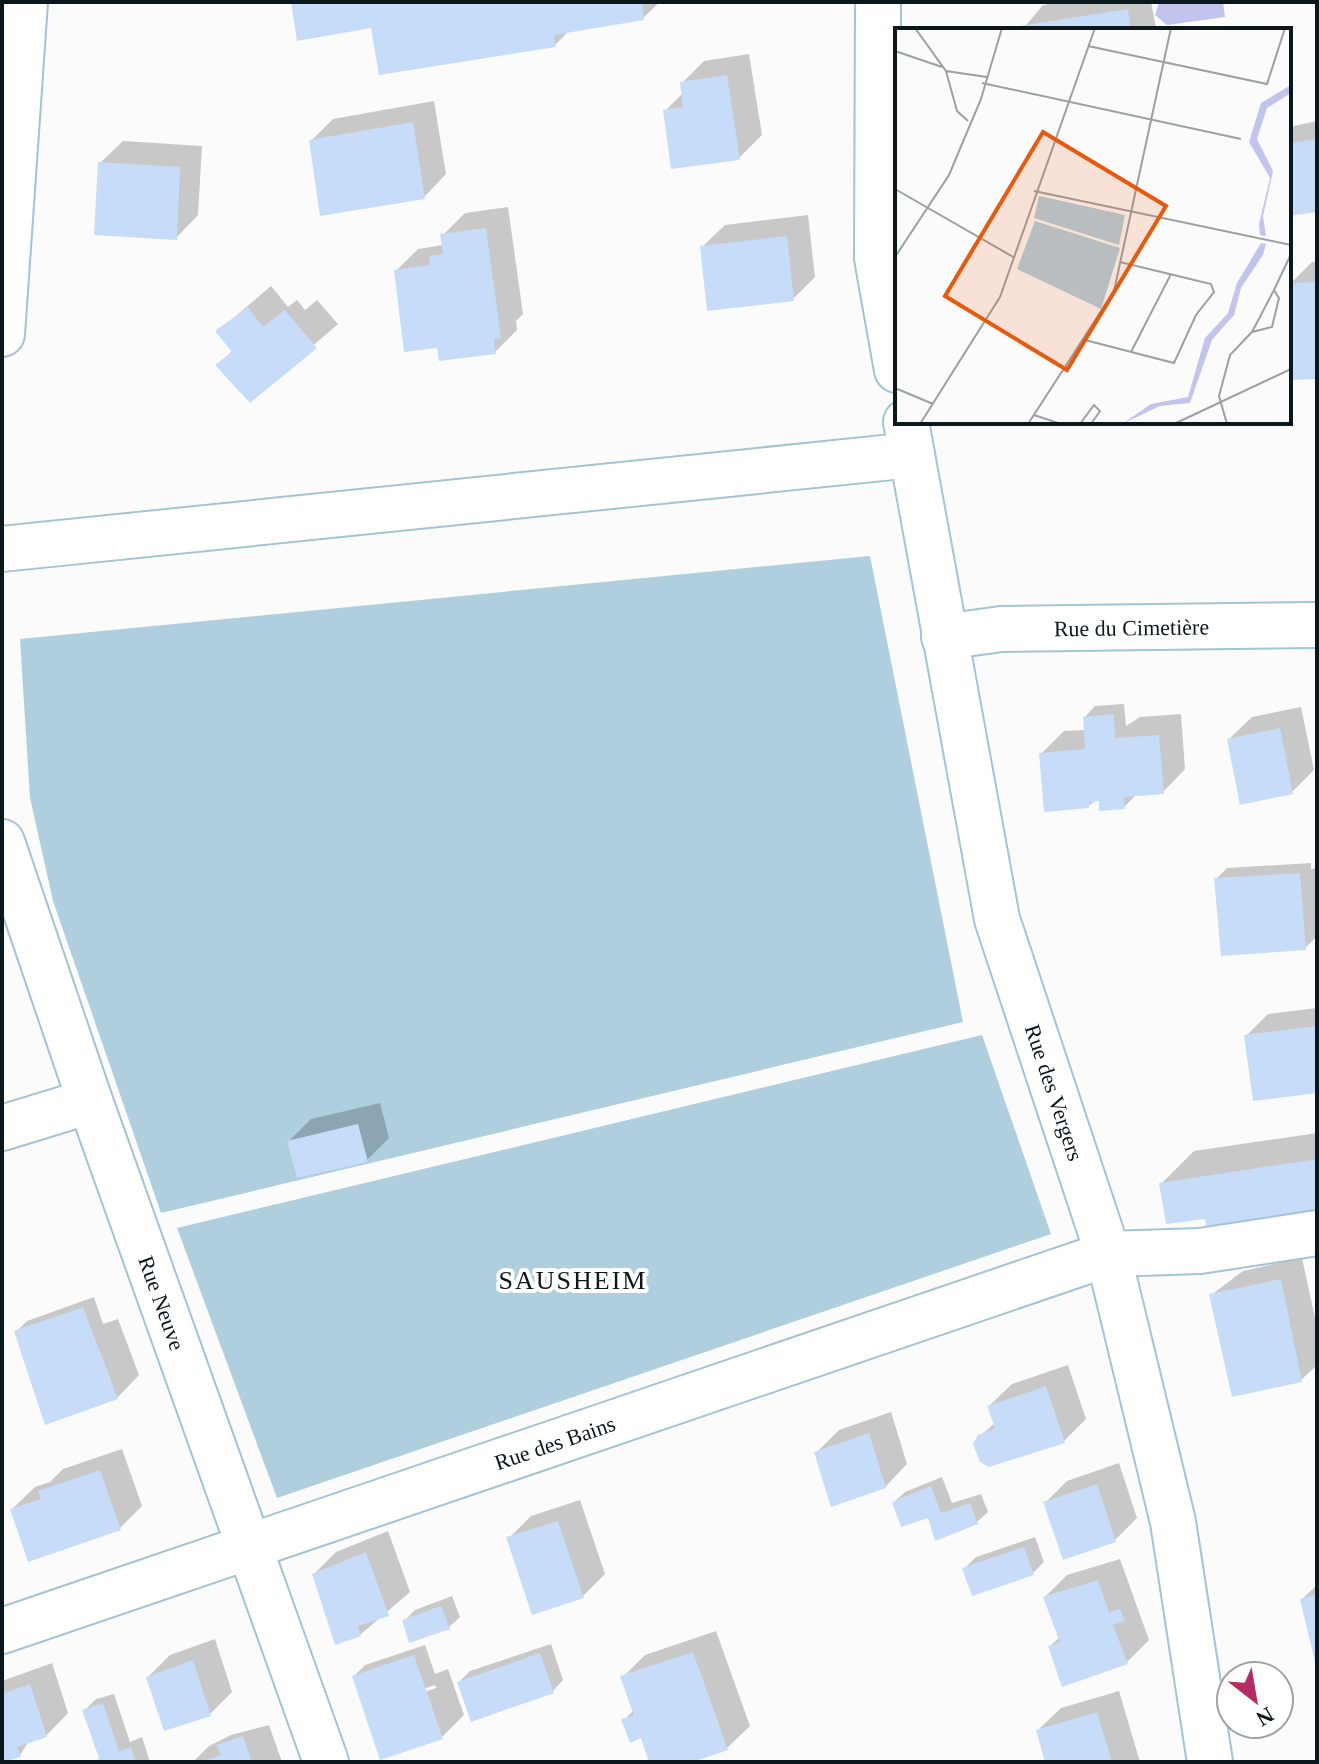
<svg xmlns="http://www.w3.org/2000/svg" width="1319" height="1764" viewBox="0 0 1319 1764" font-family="Georgia,serif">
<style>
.green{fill:#afcfdf}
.water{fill:#c2c4ee}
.shadow{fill:#0003;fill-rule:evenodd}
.building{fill:#c6dcf8}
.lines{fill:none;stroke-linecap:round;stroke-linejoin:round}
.minor-casing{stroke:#a2c4d5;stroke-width:48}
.minor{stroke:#fff;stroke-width:44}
.labels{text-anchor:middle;stroke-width:8;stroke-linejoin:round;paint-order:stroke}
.street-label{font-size:22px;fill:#0a171d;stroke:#fff}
.quarter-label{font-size:26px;letter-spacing:2px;fill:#0a171d;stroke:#fff}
.inset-road{fill:none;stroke:#9ba0a2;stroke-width:2}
.view{fill:#e8590c;fill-opacity:0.15;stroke:#e8590c;stroke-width:4}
.inset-edge{fill:none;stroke:#0a171d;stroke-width:4}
</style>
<rect width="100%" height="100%" fill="#fbfbfb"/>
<g class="green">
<path d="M870 556 963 1022 161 1213 53 901 30 798 20 639Z"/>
<path d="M982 1035 1051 1234 277 1498 177 1228Z"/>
</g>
<path class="water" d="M1159 2H1223L1225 17 1167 25 1155 15Z"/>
<g class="shadow">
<path d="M293 2H660L643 18 569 31 555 45 373 26Z"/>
<path d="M1060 2H1151L1156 28 1022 30 1043 5Z"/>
<path d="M749 54 762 135 739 158 665 111 683 93 682 83 704 61Z"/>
<path d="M434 101 446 174 424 197 311 141 333 119Z"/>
<path d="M1317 121V210L1289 214V127Z"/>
<path d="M123 141 202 146 198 215 176 238 100 163Z"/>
<path d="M508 207 523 314 516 321 517 330 495 352 439 345 396 271 418 249 443 245V235L465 213Z"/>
<path d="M808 215 815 277 793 299 702 247 725 225Z"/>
<path d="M1312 262H1317V377L1290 284Z"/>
<path d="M271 286 288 307 297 300 305 310 317 300 338 324 250 400 218 365 233 350 218 331Z"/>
<path d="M1124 704 1126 726 1140 717 1181 714 1185 769 1163 792 1137 794 1124 807 1100 798 1088 806 1041 754 1064 731 1086 730 1085 717 1095 706Z"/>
<path d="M1301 707 1314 770 1292 792 1229 739 1252 717Z"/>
<path d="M1311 863V869L1317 868V936L1305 948 1216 879 1227 868Z"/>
<path d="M1317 1008V1091L1246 1036 1268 1014Z"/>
<path d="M380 1103 389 1138 367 1160 289 1141 311 1119Z"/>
<path d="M1317 1133V1220L1207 1216 1161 1184 1194 1151Z"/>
<path d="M1302 1258 1317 1327V1365L1301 1380 1211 1295 1243 1271Z"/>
<path d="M94 1297 103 1324 118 1319 139 1375 117 1398 16 1332 27 1321Z"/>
<path d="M1068 1365 1086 1419 1064 1441 980 1436 995 1423 989 1406 1012 1384Z"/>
<path d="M891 1412 907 1464 885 1487 817 1452 839 1430Z"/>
<path d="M122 1449 142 1506 120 1528 12 1509 35 1487 50 1482 63 1469Z"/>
<path d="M1119 1463 1137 1518 1115 1540 1045 1503 1067 1481Z"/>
<path d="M942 1477 952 1503 981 1494 988 1512 977 1522 929 1516 894 1502 905 1492Z"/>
<path d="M580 1500 605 1574 583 1596 509 1538 531 1516Z"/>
<path d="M388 1531 410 1592 360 1635 314 1574 336 1552Z"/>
<path d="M1035 1537 1044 1562 1033 1573 965 1568 976 1557Z"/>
<path d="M1120 1559 1149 1640 1127 1662 1050 1646 1060 1637 1045 1597 1067 1575Z"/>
<path d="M1317 1585V1661L1302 1599Z"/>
<path d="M452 1596 460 1617 449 1627 404 1621 415 1610Z"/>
<path d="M716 1631 750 1726 727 1748 687 1762H651L642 1735 624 1720 634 1710 623 1677 645 1655Z"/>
<path d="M215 1639 232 1692 210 1714 148 1677 170 1655Z"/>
<path d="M551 1644 563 1680 553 1691 459 1682 470 1671Z"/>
<path d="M425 1645 435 1674 448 1669 464 1715 442 1737 381 1758 354 1676 365 1665ZM435 1685 436 1688 390 1704V1700Z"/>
<path d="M52 1663 68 1713 46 1736 29 1741 20 1755 2 1761V1681Z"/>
<path d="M1119 1691 1140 1762H1047L1038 1730 1061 1708Z"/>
<path d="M114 1694 130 1742 142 1737 150 1762H98L100 1757 85 1710 96 1699Z"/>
<path d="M269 1725 282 1762H193L209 1746 231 1735Z"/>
</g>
<g class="building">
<path d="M291 2H642L644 20 554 35 556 47 379 75 371 28 297 41Z"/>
<path d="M1128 9 1131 30H1019V26Z"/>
<path d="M727 75 740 160 671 169 663 110 683 107 680 82Z"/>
<path d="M413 122 425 199 320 216 309 140Z"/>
<path d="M1317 139V212L1289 216V143Z"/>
<path d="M98 162 180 167 177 240 94 235Z"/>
<path d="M486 228 501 338 494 339 496 354 439 361 437 348 404 352 394 270 430 265 429 256 443 254 440 234Z"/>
<path d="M787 236 794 301 707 311 700 246Z"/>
<path d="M1317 282V379L1291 380 1289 283Z"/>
<path d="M248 307 263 327 285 310 317 348 250 403 215 365 232 352 215 331Z"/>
<path d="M1114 714 1115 738 1159 735 1164 794 1124 797 1125 809 1099 811V801L1089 802V808L1044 812 1039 753 1085 749 1083 717Z"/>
<path d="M1280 728 1293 794 1240 805 1227 739Z"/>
<path d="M1300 873 1306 950 1221 956 1214 878Z"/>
<path d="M1317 1026V1093L1253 1101 1244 1035Z"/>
<path d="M358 1124 368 1162 297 1178 287 1141Z"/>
<path d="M1317 1159V1222L1209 1238 1205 1219 1166 1224 1159 1183Z"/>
<path d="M1281 1279 1302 1382 1232 1397 1209 1294Z"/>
<path d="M83 1307 118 1399 45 1425 14 1331Z"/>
<path d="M1046 1386 1065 1443 989 1467 980 1462 973 1444 978 1435 995 1428 987 1406Z"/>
<path d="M869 1433 886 1488 831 1507 814 1452Z"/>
<path d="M100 1470 121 1530 28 1562 10 1509 41 1499 38 1491Z"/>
<path d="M1097 1484 1116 1542 1063 1560 1043 1502Z"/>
<path d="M931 1486 941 1513 970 1503 978 1524 935 1541 928 1518 901 1527 892 1502Z"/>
<path d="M558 1521 584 1598 532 1615 506 1537Z"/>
<path d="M1024 1547 1034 1575 972 1596 962 1568Z"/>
<path d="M366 1552 389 1616 358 1626 361 1636 335 1645 312 1574Z"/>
<path d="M1098 1580 1109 1612 1120 1609 1125 1621 1113 1625 1128 1664 1062 1687 1048 1646 1060 1642 1043 1597Z"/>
<path d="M1317 1594V1666H1316L1300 1599Z"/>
<path d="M441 1606 450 1629 409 1643 402 1620Z"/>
<path d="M693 1652 728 1750 693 1762H649L641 1738 630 1743 621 1719 634 1716 620 1676Z"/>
<path d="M540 1653 554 1693 471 1722 457 1682Z"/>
<path d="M414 1655 443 1739 380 1760 352 1676Z"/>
<path d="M193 1660 211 1716 164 1731 146 1677Z"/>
<path d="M30 1684 47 1737 17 1747 21 1757 2 1762V1694Z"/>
<path d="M103 1703 119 1751 131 1747 136 1762H96L99 1758 82 1710Z"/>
<path d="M1097 1712 1112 1762H1045L1036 1730Z"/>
<path d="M243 1736 252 1762H201L221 1755 217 1745Z"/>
</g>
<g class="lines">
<g class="minor-casing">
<g id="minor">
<path d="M878 2 877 258 897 370"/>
<path d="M2 334 25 2"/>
<path id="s1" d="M906 422 997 919 1108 1254 1173 1522 1210 1762"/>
<path d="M2 549 912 455"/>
<path id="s2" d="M944 637 1001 629 1317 625"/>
<path id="s3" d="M2 842 90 1101 326 1762"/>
<path d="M2 1128 90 1101"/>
<path id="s4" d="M2 1631 1108 1254 1200 1251 1317 1233"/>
</g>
</g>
<use href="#minor" class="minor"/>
</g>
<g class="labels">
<g class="street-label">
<text dy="8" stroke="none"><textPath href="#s2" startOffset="188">Rue du Cimetière</textPath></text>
<text dy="8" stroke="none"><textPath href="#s1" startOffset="688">Rue des Vergers</textPath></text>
<text dy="8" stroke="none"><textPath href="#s3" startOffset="488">Rue Neuve</textPath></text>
<text dy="8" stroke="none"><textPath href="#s4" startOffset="584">Rue des Bains</textPath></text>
</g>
<g class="quarter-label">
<text x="573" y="1289">SAUSHEIM</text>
</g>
</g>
<g transform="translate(895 28)">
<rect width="396" height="396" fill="#fbfbfb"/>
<path d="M144 168 230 187 224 217 139 190ZM140 193 225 220 206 281 122 241Z" fill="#afcfdf"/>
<path d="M396 57V65L372 80 362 111 378 143 368 188 371 208 365 207 364 196 375 150 354 114 366 75ZM366 215 371 216 368 227 346 260 339 287 317 312 295 375 265 378 227 396 256 376 293 369 310 310 333 285 342 255Z" fill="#c2c4ee"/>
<path class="inset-road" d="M20 0 51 43 92 49M193 18 372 56 390 0M0 23 47 39M51 43 62 83 73 93M87 55 346 111M0 161 120 230M139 163 396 217M0 229 54 147 86 71 107 0M357 304 379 262M190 312 279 335 301 287 319 264 316 256 225 234M236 324 276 246M0 360 38 376M139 387 166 396M25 396 105 269 200 0M133 396 219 263 276 0M185 396 199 377 205 383 196 396M279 396 396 341M332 396 324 368 335 327 357 304 377 299 384 270 379 262 396 226"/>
<path class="view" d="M148 104 271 178 172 342 50 268Z"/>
<rect width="396" height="396" class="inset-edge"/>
</g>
<rect width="1319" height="1764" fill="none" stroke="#0a171d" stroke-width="8"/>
<g transform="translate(1255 1700) rotate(149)"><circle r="38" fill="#ffffff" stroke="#9da2a5" stroke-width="2"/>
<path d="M0-6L14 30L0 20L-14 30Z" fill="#b82c64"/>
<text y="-12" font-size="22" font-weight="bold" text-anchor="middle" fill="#0a171d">N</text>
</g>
</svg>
